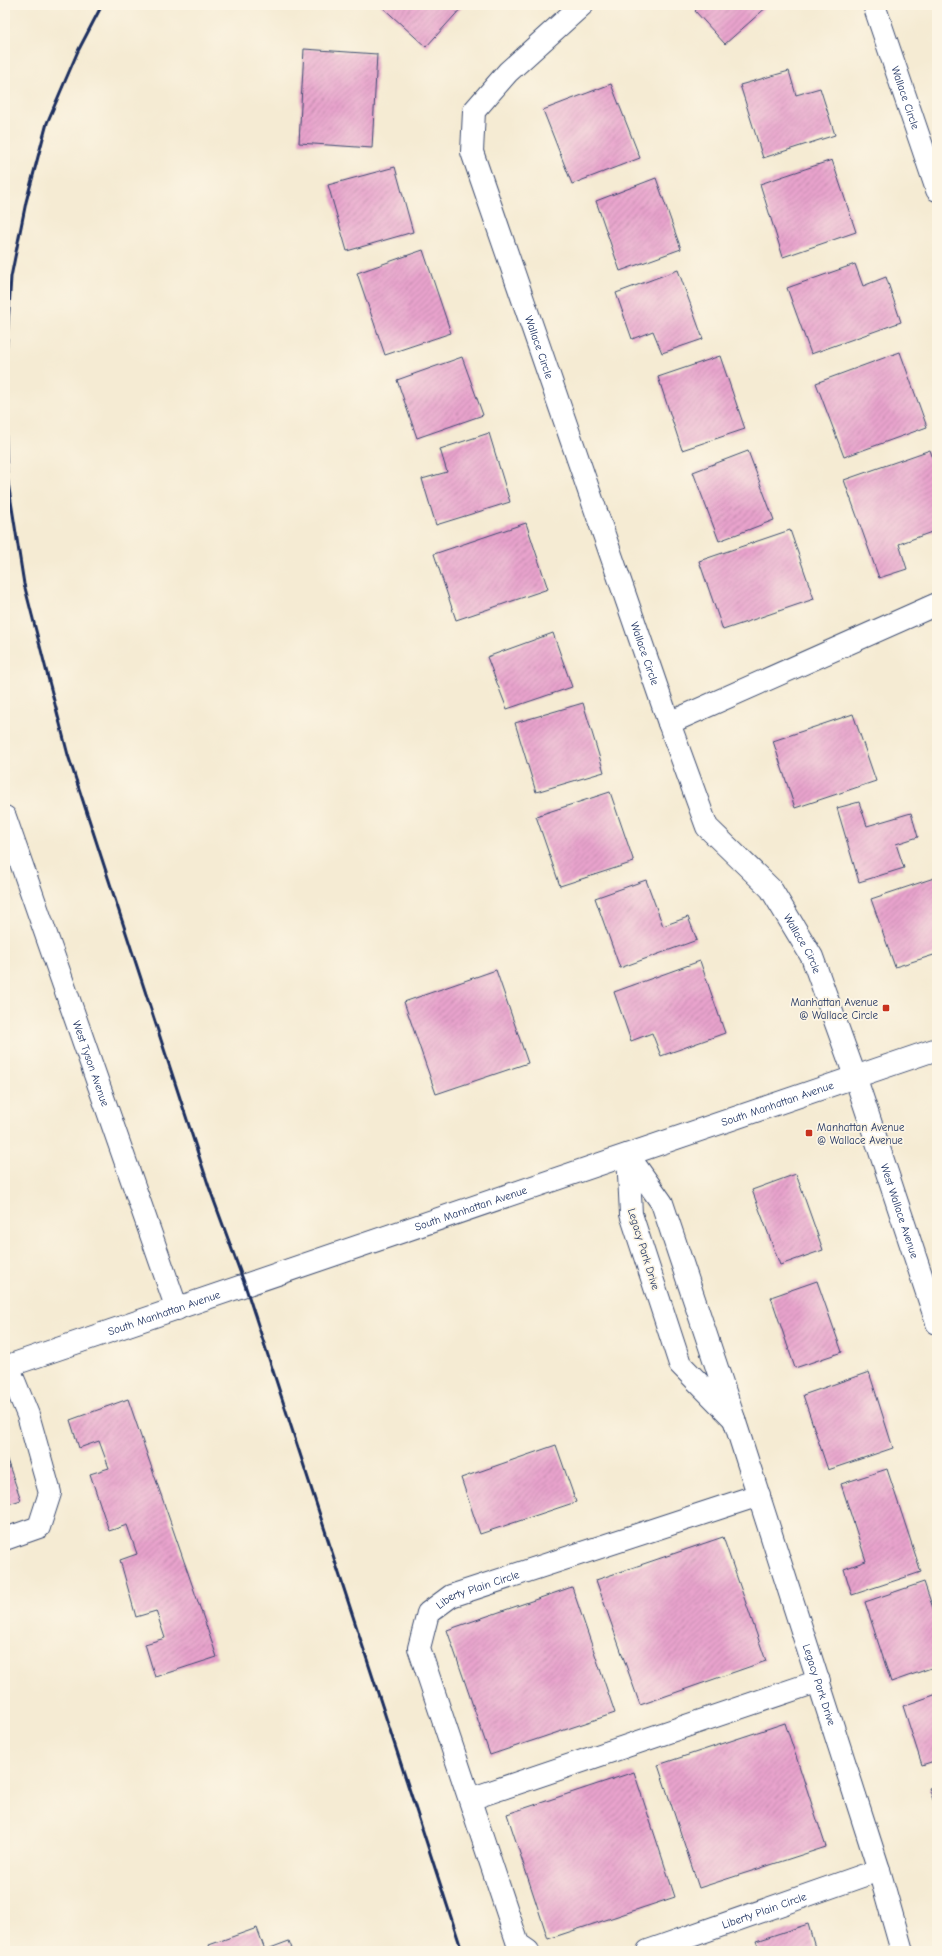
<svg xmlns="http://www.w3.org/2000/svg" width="942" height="1956" viewBox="0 0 942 1956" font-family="'Comic Neue',sans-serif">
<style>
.building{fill:url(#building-hatch)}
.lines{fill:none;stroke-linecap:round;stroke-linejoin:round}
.street-casing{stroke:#3c4b70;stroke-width:24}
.secondary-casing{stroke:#3c4b70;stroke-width:24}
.street{stroke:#fff;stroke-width:22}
.secondary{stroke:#fff;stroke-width:22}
.rail{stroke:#1b2f5e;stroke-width:3}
.poi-dot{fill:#c8321e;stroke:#fcf5e5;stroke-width:1.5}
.labels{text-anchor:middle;stroke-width:3.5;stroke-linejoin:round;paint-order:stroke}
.street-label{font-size:11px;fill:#1b2f5e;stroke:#fcf5e5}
.poi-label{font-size:11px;fill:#1b2f5e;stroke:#fcf5e5;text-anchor:end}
</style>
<defs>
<pattern id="building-hatch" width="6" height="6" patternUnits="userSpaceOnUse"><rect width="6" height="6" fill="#e8a3cc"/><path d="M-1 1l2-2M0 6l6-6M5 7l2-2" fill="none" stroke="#bb85a9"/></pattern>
</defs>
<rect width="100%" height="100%" fill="#fcf5e5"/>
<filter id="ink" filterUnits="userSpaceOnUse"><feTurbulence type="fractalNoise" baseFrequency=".025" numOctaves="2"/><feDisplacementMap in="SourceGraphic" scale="8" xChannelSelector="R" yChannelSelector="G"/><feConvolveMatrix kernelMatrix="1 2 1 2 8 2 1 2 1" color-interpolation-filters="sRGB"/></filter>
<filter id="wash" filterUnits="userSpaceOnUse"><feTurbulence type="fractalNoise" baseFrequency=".012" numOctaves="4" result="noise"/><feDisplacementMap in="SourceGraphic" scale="16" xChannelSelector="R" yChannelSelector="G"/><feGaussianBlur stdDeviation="0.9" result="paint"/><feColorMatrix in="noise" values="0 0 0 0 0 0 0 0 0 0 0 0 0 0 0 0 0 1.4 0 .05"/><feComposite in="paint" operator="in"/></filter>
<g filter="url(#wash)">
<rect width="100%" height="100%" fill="#f5ebd3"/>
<g id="blocks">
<g class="building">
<path d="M380 5H464L426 47Z"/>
<path d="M701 5H769L725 44 695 11Z"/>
<path d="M304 49 377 54 372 148 299 143Z"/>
<path d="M789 71 796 95 820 88 835 135 763 158 740 85Z"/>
<path d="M611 84 640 158 572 184 543 110Z"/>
<path d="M832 160 856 232 783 257 760 184Z"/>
<path d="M395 167 413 232 347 251 328 185Z"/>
<path d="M656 178 681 249 620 271 596 201Z"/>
<path d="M423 250 451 333 385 355 357 273Z"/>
<path d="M855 264 863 286 886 277 901 322 811 354 787 288Z"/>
<path d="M678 270 703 339 662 353 653 331 632 339 616 293Z"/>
<path d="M900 352 927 427 844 457 816 383Z"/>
<path d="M720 356 745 429 682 450 658 377Z"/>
<path d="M462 357 483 415 417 438 397 380Z"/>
<path d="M489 433 510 502 436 525 422 479 447 472 440 449Z"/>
<path d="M930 450 937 470V530L899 544 907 569 879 578 844 480Z"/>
<path d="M748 451 774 520 719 541 693 472Z"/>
<path d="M526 523 548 589 456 620 434 554Z"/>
<path d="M790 530 814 599 723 630 699 561Z"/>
<path d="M553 633 572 687 507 709 487 657Z"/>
<path d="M583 703 604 772 536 792 515 723Z"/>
<path d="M853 714 876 781 795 808 773 741Z"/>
<path d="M610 792 634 862 560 886 536 816Z"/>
<path d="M859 802 867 826 911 813 918 837 896 844 904 868 859 882 837 808Z"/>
<path d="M937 877V954L895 967 871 899Z"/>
<path d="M646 880 663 926 688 917 697 940 620 968 595 898Z"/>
<path d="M700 961 725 1033 661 1056 652 1033 631 1041 614 992Z"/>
<path d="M496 970 528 1063 436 1094 404 1002Z"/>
<path d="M796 1174 823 1250 780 1265 752 1190Z"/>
<path d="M817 1281 842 1352 795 1368 771 1297Z"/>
<path d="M869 1372 893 1448 828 1470 803 1395Z"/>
<path d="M128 1399 217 1657 155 1677 145 1644 165 1638 156 1611 136 1617 120 1560 137 1554 127 1525 109 1531 90 1474 109 1468 99 1441 79 1448 70 1420Z"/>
<path d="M556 1445 576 1502 480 1534 461 1478Z"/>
<path d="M5 1454 21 1500 5 1505Z"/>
<path d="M887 1469 921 1572 852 1595 844 1569 866 1561 841 1484Z"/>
<path d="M723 1537 766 1661 640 1705 596 1580Z"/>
<path d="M924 1582 937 1620V1666L891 1682 865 1602Z"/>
<path d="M572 1587 615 1713 490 1755 447 1630Z"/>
<path d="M937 1694V1760L922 1765 903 1706Z"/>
<path d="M785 1723 826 1847 699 1888 658 1765Z"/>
<path d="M634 1772 675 1897 548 1939 507 1814Z"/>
<path d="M937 1786V1811L929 1788Z"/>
<path d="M808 1924 816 1951H760L756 1941Z"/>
<path d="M257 1928 265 1950 289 1941 293 1951H211L209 1945Z"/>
</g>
</g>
</g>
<g filter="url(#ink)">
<use href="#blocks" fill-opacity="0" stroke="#3c4b70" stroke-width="1"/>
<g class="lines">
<g class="street-casing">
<g id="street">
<path id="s1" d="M582 5 508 72 474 111 472 152 669 723 937 604"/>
<path id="s2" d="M874 5 937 190"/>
<path id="s3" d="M669 723 707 827 771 889 812 957 855 1076 937 1323"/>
<path id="s4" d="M5 817 177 1309"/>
<path d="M628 1155 662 1203 734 1419 680 1364 631 1214Z"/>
<path id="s5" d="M734 1419 879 1870 902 1951"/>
<path d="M5 1539 39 1527 50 1493 28 1415 8 1366"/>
<path d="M470 1799 819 1681"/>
<path id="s6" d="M528 1951 518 1944 419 1648 428 1613 451 1596 759 1495"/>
<path id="s7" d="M648 1951 879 1870"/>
</g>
</g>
<g class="secondary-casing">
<g id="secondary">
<path id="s8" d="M5 1367 937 1049"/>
</g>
</g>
<use href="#street" class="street"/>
<use href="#secondary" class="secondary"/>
<g class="rail">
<path d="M5 371 11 277 26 202 47 123 78 51 102 5"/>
<path d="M5 416 7 476 24 584 68 755 209 1187 245 1285 462 1951"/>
</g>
</g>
</g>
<g class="poi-dot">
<rect x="882" y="1004" width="8" height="8" rx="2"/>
<rect x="805" y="1129" width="8" height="8" rx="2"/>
</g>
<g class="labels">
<g class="street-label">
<text dy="4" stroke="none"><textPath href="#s2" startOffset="98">Wallace Circle</textPath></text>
<text dy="4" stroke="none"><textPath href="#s1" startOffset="399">Wallace Circle</textPath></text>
<text dy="4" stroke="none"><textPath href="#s1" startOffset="723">Wallace Circle</textPath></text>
<text dy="4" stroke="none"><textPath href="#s3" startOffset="263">Wallace Circle</textPath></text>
<text dy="4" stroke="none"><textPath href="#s4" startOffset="261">West Tyson Avenue</textPath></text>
<text dy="4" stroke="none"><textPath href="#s8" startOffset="816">South Manhattan Avenue</textPath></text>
<text dy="4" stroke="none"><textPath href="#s8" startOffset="492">South Manhattan Avenue</textPath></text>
<text dy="4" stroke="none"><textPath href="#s3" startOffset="548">West Wallace Avenue</textPath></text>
<text transform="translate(644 1249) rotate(73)" y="4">Legacy Park Drive</text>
<text dy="4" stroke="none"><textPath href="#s8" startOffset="168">South Manhattan Avenue</textPath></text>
<text dy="4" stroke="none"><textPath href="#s6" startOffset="416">Liberty Plain Circle</textPath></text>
<text dy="4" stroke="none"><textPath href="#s5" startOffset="279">Legacy Park Drive</textPath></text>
<text dy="4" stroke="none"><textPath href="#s7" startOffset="123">Liberty Plain Circle</textPath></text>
</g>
<g class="poi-label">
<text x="878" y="1006">Manhattan Avenue<tspan x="878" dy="13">@ Wallace Circle</tspan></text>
<text x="817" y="1131" text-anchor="start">Manhattan Avenue<tspan x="817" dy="13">@ Wallace Avenue</tspan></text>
</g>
</g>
<rect width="942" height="1956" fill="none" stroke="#fcf5e5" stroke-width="20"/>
</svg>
